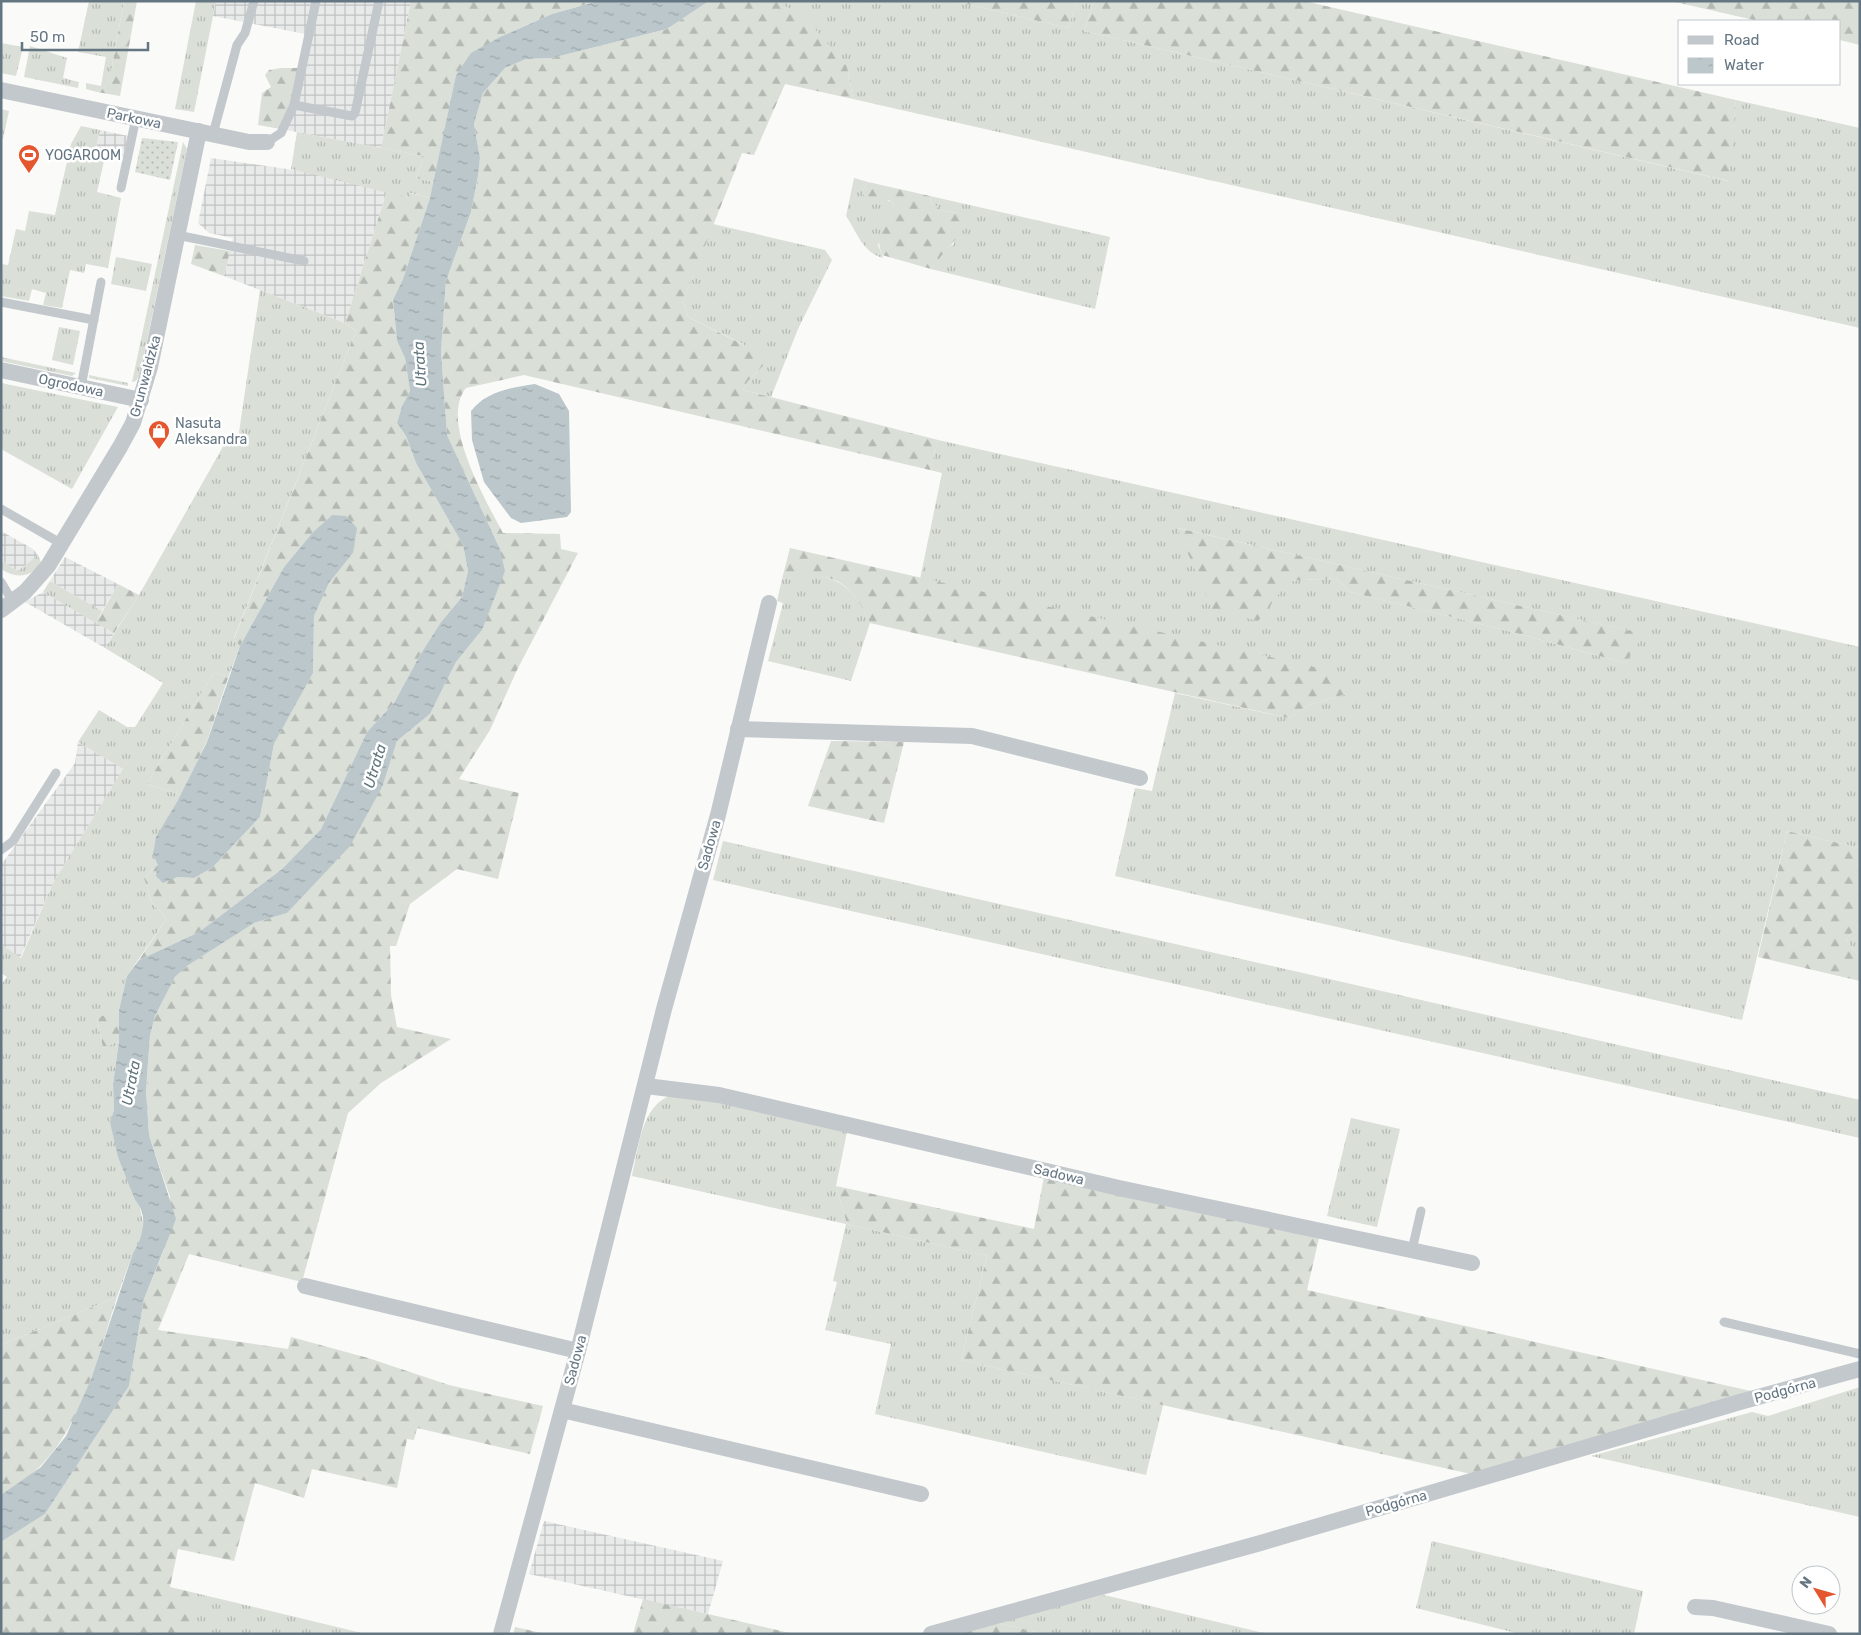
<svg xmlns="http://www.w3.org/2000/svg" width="1861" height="1635" viewBox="0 0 1861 1635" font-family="Rubik,sans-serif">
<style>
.industrial{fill:url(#industrial-grid)}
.grass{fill:url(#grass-tufts);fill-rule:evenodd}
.forest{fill:url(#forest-firs)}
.garden{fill:url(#garden-dots)}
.water{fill:url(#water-ripples)}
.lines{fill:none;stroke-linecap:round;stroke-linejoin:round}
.lane{stroke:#c3c8cc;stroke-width:9}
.street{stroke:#c3c8cc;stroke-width:16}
.labels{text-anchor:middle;stroke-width:5;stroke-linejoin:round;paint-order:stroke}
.street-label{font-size:14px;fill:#657683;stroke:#fff}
.poi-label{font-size:14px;fill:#657683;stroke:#fff;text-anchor:start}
.water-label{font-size:15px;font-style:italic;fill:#60757c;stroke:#fff}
</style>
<defs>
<pattern id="industrial-grid" width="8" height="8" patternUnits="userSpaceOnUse" patternTransform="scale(1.25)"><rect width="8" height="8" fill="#e8e9e9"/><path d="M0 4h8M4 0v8" fill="none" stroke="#c0c1c2"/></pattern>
<pattern id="grass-tufts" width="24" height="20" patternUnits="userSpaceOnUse" patternTransform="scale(1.25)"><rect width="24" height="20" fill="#dadfd7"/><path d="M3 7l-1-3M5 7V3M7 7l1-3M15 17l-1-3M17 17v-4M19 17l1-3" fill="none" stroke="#b4b9b4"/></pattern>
<pattern id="forest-firs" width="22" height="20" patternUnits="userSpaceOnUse" patternTransform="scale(1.25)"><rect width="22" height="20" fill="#dadfd7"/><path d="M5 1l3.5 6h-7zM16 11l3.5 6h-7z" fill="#b4b9b4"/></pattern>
<pattern id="garden-dots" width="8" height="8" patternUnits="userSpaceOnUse" patternTransform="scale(1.25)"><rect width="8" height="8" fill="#dadfd7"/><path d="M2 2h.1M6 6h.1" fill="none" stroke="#b4b9b4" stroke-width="1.8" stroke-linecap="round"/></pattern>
<pattern id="water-ripples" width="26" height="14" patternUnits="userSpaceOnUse" patternTransform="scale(1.25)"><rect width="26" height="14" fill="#bbc7cb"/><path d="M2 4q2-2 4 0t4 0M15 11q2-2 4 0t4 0" fill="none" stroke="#9ca6aa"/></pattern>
</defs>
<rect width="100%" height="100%" fill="#fafaf8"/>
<g class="industrial">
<path d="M216 1H411L381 148 286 130 305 34 213 16Z"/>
<path d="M100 130 128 136 123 156 96 150Z"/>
<path d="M211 158 301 171 387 191 345 323 224 276 233 238 209 233 198 223Z"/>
<path d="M1 531 33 549 38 555 18 571 1 561Z"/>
<path d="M65 557 118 584 102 611 50 581Z"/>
<path d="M43 592 114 633 105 648 25 602Z"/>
<path d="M78 742 123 769 53 883 20 958 1 944V865L75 763Z"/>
<path d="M544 1521 723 1561 708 1614 529 1574Z"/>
</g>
<g class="grass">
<path d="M89 1H124L109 83 97 92 86 89V83L101 86 106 57 78 52Z"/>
<path d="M196 1H216L194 112 175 109Z"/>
<path d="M774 1H954L1068 28 1077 1H1094L1084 31 1728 181 1736 100 1860 128V328L853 99 847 66Z"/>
<path d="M1 43 23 47 16 76 1 73Z"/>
<path d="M30 46 67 58 63 78 79 82 78 88 24 77Z"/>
<path d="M1 109 9 111 3 139 1 138Z"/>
<path d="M81 126 100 130 96 149 106 152 97 192 121 198 108 268 86 264 84 273 70 270 62 308 43 305 46 293 32 289 29 301 1 296V264L8 265 16 229 25 231 29 211 55 215 71 144Z"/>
<path d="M297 132 424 156 416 178 434 182 430 198 411 193 409 198 291 169Z"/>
<path d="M183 142 187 149 140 374 136 381 132 382Z"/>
<path d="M854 178 868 182 863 190 894 203 878 245 883 258C862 252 857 232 846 216Z"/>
<path d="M930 196 1110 237 1095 309 931 269 943 251 954 244 957 213 944 211 931 203Z"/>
<path d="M713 224 825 250 832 260 798 329 771 397 743 390 748 381 763 366 743 344 688 317 683 301Z"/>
<path d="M116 257 152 264 146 291 111 284Z"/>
<path d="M260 290 345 323 356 331 234 638 240 646 228 678 214 672 147 784 181 795 153 855 158 865 144 878 152 903 167 918 127 976 119 1010 97 1019 103 1048 119 1041 113 1084 114 1110 110 1122 135 1200 139 1204 144 1227 141 1241 133 1253 117 1297 1 1345V985L7 977 1 973V944L21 958 53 883 123 769 78 742 99 710 127 727H135L163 683 105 648 139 595 229 436 238 439Z"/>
<path d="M59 327 80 331 73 365 52 360Z"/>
<path d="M1 357 76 373 72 376 1 361Z"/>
<path d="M89 375 128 383V386L89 378Z"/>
<path d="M1 383 118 407 72 489 1 449Z"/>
<path d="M938 440 1860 647V848L1787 831 1742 1020 1115 876 1135 788 1152 791 1175 693 1288 718 1309 705 1346 694 920 579 942 473 930 470ZM1177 528H1178L1643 634 1625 663 1501 629 1350 592 1336 578 1289 581Z"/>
<path d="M38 555 41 562C31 578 16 579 1 569V561L18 571Z"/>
<path d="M810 574C844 579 856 592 870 623L851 681 768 661 783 603 777 601 782 579Z"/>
<path d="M50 581 102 611 96 623 43 592Z"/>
<path d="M723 841 1860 1100V1138L713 880Z"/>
<path d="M1854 930H1860V958L1846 940Z"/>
<path d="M680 1093 847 1132 836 1186 847 1224 987 1256 961 1360 1163 1405 1146 1475 875 1414 891 1344 825 1330 837 1282 833 1281 846 1224 632 1176C640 1144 641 1099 680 1093Z"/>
<path d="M1351 1118 1400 1129 1377 1227 1327 1216Z"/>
<path d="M1860 1387V1517L1591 1456 1752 1412 1768 1416Z"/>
<path d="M1432 1541 1643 1591 1634 1634H1520L1416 1608Z"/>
<path d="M191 1592 366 1634H191Z"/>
<path d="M1104 1595 1268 1634H1045L994 1622Z"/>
</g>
<g class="forest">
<path d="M124 1H137L120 96 97 92 109 83Z"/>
<path d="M411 1H598L552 14 500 37 456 75 434 182 416 178 424 156 381 148Z"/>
<path d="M709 1H774L802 14 847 66 853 99 785 84 754 155 742 153 683 301 688 317 760 353 763 366 748 381 743 390 938 440 930 470 524 375 466 388C439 421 486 501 503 533L560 534 561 549 578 553 517 670 490 730 459 779 519 793 498 879 457 869 410 904 396 946H390L391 995 397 1027 451 1039 381 1083 348 1113 302 1282 189 1254 158 1330 288 1349 291 1337 368 1358 449 1385 543 1406 530 1454 417 1428 414 1440 407 1439 397 1488 312 1469 304 1498 255 1483 234 1561 178 1549 170 1587 191 1592V1634H1V1542L45 1514 129 1386 144 1299 164 1250 170 1197 149 1135 146 1090 150 1036 155 1016 175 977 187 966 254 923 287 913 383 785 397 741 430 714 456 662 482 630 500 549 447 435 441 351 446 281 471 212 478 176 480 158 474 124 483 93 505 68 526 59 552 58 667 29Z"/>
<path d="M954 1H1077L1068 28Z"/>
<path d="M1094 1H1304L1736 100 1729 181 1084 31Z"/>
<path d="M1671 1H1860V45L1840 40V21H1758Z"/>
<path d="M281 68H298L286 130 258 125 262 93 271 87 265 75 269 70Z"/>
<path d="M868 182 930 196 931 203 944 211 957 213 964 228C954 244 941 254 931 269L882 255C874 234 884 222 894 204L889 200 879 205 865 201 863 190Z"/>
<path d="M387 191 408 198 410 193 430 198 403 279 393 301 397 341 405 358 410 391 402 406 397 423 406 436 416 463 463 545 468 571 462 597 441 622 420 655 394 703 367 732 321 829 282 869 199 932 139 960 167 918 152 903 144 878 158 865 177 877 194 878 212 868 260 817 274 744 313 673 314 616 329 583 353 553 332 515 313 532 284 567 240 646 234 639 356 331 345 323Z"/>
<path d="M195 245 230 251 224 276 191 264Z"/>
<path d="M1177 528 1644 634 1625 663 1501 629 1350 592 1336 578 1289 581 1258 621 1212 609Z"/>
<path d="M790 548 1349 675 1346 694 1309 705 1288 718 870 623C849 577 830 571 782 579Z"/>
<path d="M118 584 139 595 114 633 96 623Z"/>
<path d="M214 672 228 678 207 741 181 795 147 784Z"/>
<path d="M831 741 904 742 884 823 808 806Z"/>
<path d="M1787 831 1860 848V930H1854L1846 940 1860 958V981L1758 957Z"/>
<path d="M119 1010V1041L103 1048 97 1018Z"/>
<path d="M1044 1177 1319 1238 1307 1290 1755 1392 1471 1474 961 1360 987 1256 847 1224 836 1186 1034 1229Z"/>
<path d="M117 1297C93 1371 77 1456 1 1495V1345Z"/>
<path d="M643 1599 794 1634H633Z"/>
<path d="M994 1622 1045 1634H952Z"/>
<path d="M515 1627 546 1634H513Z"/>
</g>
<path class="garden" d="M142 138 178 142 170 180 135 172Z"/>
<g class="water">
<path d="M598 1H709L667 29 552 58 526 59 505 68 483 93 474 124 480 158 478 176 471 212 446 281 441 351 447 435 500 549 505 571 482 630 456 662 430 714 397 741 383 785 350 846 287 913 254 923 187 966 175 977 155 1016 150 1036 146 1090 149 1135 176 1219 144 1299 129 1386 45 1514 1 1542V1495L41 1467 66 1436 91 1379 133 1253C143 1238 149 1215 135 1200L118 1157 110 1122 114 1110 113 1084 119 1041V1010L127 976 139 960 199 932 282 869 321 829 367 732 394 703 420 655 441 622 462 597 468 571 463 545 416 463 406 436 397 423 402 406 410 391 405 358 397 341 393 300 403 279 430 198 456 75 471 53 500 37 552 14Z"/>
<path d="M535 384 559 394 569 411 571 512 567 517 521 523 511 518 484 482 472 440 471 411C487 391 510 388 535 384Z"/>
<path d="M332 515 346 516 357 528 353 553 329 583 314 616 313 673 274 744 260 817 212 868 194 878 177 877 163 883 156 876 158 865 153 855 156 837 177 802 207 742 240 646 284 567 313 532Z"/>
</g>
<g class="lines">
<g class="lane">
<path d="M294 105 352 116 355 113 379 1"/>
<path d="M213 134 237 45 245 33 254 1"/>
<path d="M267 142 281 133 294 105 316 1"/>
<path d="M121 188 136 118"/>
<path d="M177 235 304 261"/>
<path d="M1 302 94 320"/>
<path d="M81 387 101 282"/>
<path d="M1 509 62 544"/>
<path d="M1 582 13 602"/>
<path d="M1 850 13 841 56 773"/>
<path d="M1412 1250 1421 1211"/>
<path d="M1724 1322 1860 1354"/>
</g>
<g class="street">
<path d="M1 90 249 142H267"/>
<path d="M1 370 141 400"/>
<path d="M1 610 25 592 48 566 120 447 133 423 150 367 199 131"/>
<path d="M738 729 972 736 1140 778"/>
<path d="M646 1086 719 1095 1119 1188 1472 1263"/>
<path d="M305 1286 578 1351"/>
<path d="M562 1410 921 1494"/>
<path d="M1695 1607 1713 1608 1829 1634"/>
<path d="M501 1634 578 1351 664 1009 718 815 769 603"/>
<path d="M931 1634 1257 1544 1740 1402 1860 1369"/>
</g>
</g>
<defs>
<g id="stadium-pin" transform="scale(1.125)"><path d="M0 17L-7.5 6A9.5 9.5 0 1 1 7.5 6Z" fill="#e4572e" stroke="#fff"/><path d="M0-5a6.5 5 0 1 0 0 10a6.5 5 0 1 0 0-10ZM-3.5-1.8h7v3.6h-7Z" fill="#fff"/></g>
<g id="shop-pin" transform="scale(1.125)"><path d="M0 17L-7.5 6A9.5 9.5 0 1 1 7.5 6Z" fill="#e4572e" stroke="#fff"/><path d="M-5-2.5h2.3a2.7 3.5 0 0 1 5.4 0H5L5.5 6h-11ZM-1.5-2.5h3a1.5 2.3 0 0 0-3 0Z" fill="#fff"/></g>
</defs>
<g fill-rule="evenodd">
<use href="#stadium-pin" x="29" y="155"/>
<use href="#shop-pin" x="159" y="431"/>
</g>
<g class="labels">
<g class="street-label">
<text transform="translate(134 118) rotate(12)" y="5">Parkowa</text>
<text transform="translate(145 376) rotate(-75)" y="5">Grunwaldzka</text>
<text transform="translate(71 385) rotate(12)" y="5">Ogrodowa</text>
<text transform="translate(709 845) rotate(-74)" y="5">Sadowa</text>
<text transform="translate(1059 1174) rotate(13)" y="5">Sadowa</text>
<text transform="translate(575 1360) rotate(-75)" y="5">Sadowa</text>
<text transform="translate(1785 1390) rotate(-15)" y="5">Podgórna</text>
<text transform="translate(1396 1503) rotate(-16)" y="5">Podgórna</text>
</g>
<g class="poi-label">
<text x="45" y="160">YOGAROOM</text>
<text x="175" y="428">Nasuta<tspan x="175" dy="16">Aleksandra</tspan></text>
</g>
<g class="water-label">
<text transform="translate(420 364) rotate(-94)" y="5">Utrata</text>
<text transform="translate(375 766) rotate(-73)" y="5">Utrata</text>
<text transform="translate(131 1083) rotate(-79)" y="5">Utrata</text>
</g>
</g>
<rect width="1861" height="1635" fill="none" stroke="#657683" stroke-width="5"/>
<rect x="1678" y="20" width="162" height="65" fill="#ffffff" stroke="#c1c8cd"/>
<rect x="1688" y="36" width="25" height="8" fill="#c3c8cc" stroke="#c1c8cd"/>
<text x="1724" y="45" font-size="15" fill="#657683">Road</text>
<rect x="1688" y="58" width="25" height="15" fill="url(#water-ripples)" stroke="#c1c8cd"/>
<text x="1724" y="70" font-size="15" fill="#657683">Water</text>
<g transform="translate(1816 1590) rotate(307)"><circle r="24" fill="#ffffff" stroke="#c1c8cd"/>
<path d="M0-4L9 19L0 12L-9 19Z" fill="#e4572e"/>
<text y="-8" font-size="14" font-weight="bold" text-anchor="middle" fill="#657683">N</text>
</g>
<path d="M22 42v8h126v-8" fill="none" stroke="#657683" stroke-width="2.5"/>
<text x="30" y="42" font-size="15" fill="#657683" stroke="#ffffff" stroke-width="4" paint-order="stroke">50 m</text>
</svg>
